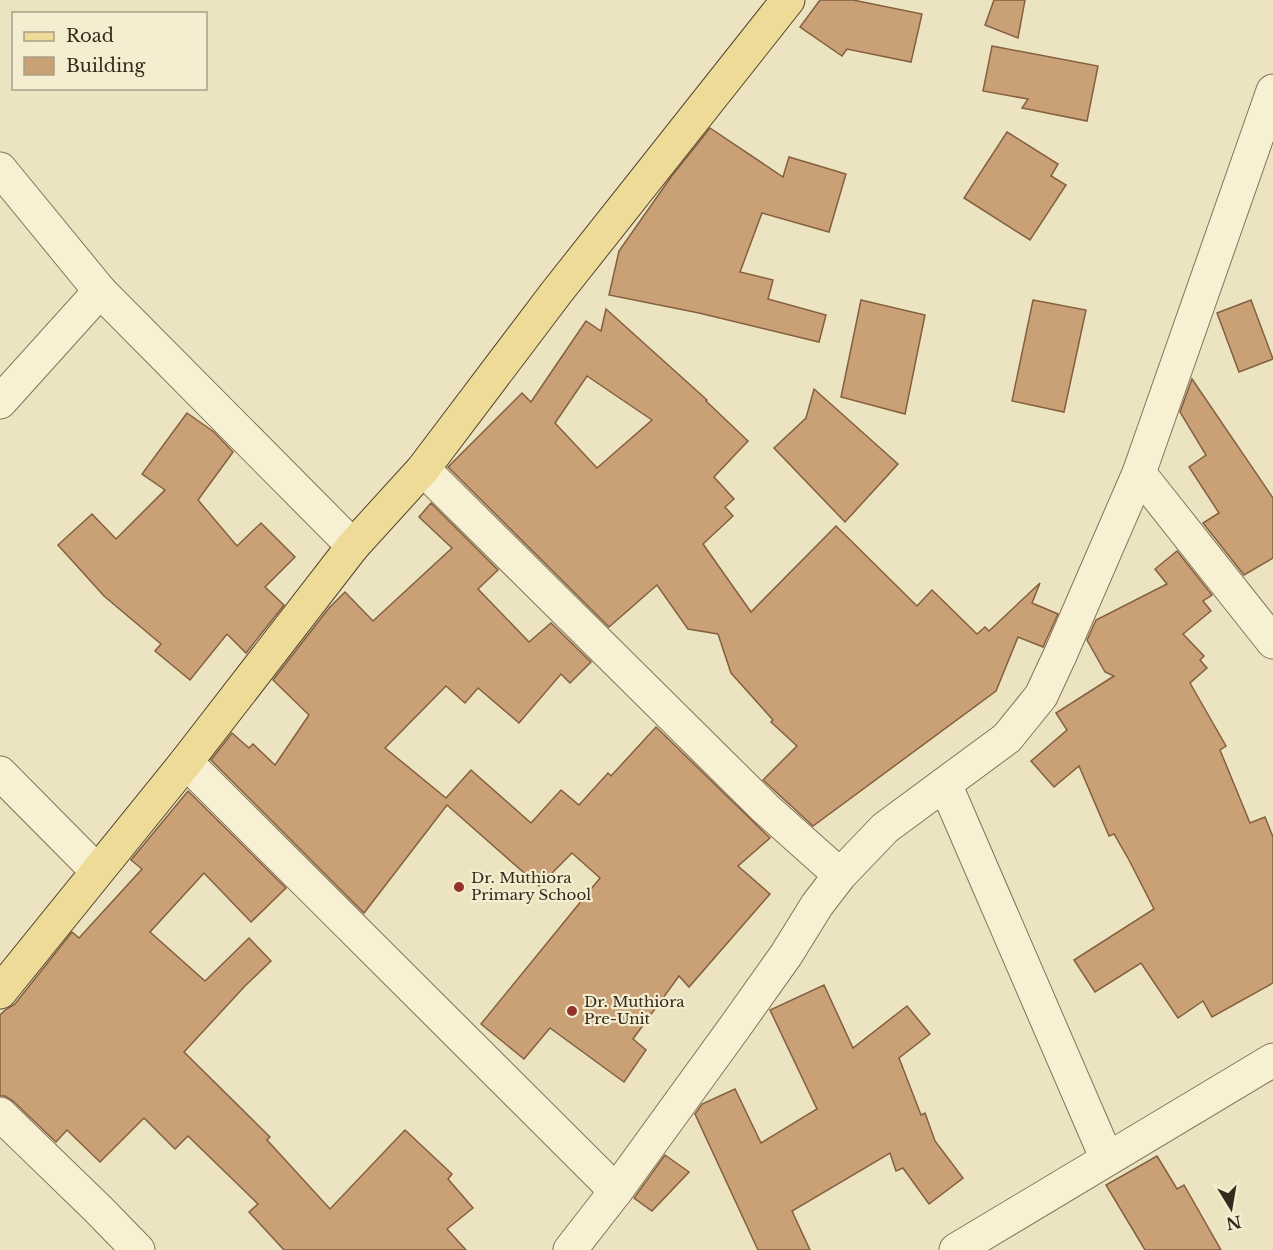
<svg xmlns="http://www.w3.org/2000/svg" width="1273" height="1250" viewBox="0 0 1273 1250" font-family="'Libre Baskerville',serif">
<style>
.building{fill:#caa077;stroke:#83603f;stroke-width:1.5;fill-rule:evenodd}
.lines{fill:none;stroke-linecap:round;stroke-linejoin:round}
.minor-casing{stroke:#857459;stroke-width:35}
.major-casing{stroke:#53422d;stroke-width:35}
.minor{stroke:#f8f0d3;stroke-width:33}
.major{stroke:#efdb98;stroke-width:33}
.poi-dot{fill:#92322a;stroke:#f4edd0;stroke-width:2}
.labels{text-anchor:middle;stroke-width:4.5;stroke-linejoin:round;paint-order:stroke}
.poi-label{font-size:15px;fill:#352a1d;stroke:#f4edd0;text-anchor:start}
</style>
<rect width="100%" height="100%" fill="#ece3c0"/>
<g class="building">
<path d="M820 0H853L922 14 911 62 847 49 842 56 800 27Z"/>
<path d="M994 0H1025L1018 38 985 25Z"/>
<path d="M992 46 1098 66 1087 121 1022 108 1028 99 983 91Z"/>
<path d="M710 128 783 177 789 157 846 174 829 232 762 213 740 272 773 280 768 299 826 315 819 342 699 313 609 295 619 251 671 177Z"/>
<path d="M1007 132 1058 164 1051 176 1066 185 1030 240 964 198Z"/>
<path d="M861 300 925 315 905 414 841 397Z"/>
<path d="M1033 300 1086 310 1064 412 1012 401Z"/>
<path d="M1251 300 1273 359 1239 372 1217 313Z"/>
<path d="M606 309 707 400 706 401 748 441 714 477 734 499 725 507 733 516 703 544 751 612 836 526 917 606 932 590 977 634 985 627 989 631 1040 583 1032 603 1058 614 1043 647 1018 637 996 691 813 826 763 780 797 746 771 722 773 720 731 673 718 634 688 629 657 585 609 627 448 467 522 393 531 402 586 321 601 331ZM587 376 652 420 597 468 555 423Z"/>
<path d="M1192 379 1273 498V558L1244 575 1203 523 1219 513 1189 467 1206 455 1180 412Z"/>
<path d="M814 389 898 464 845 522 774 448 806 418Z"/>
<path d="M187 413 214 432 233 452 198 500 237 546 261 523 295 557 265 587 284 605 246 653 227 634 190 680 155 651 161 644 104 596 58 545 92 514 116 539 165 490 142 474Z"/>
<path d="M431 503 498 570 478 589 529 642 551 623 591 662 570 683 561 674 519 723 478 688 465 703 446 686 385 748 446 798 471 770 531 823 561 790 579 805 608 773 611 776 656 727 770 838 738 866 770 894 689 987 679 976 633 1039 646 1050 624 1082 550 1028 524 1059 481 1024 600 878 572 853 539 886 447 805 364 913 211 760 232 733 249 748 253 744 275 765 309 715 273 680 329 608 345 592 373 621 452 548 419 517Z"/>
<path d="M1177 551 1212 595 1203 601 1211 611 1183 634 1204 656 1200 660 1207 668 1190 683 1226 746 1220 750 1250 823 1265 817 1273 837V983L1212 1017 1203 1001 1178 1018 1141 963 1095 992 1074 960 1154 909 1129 860 1114 834 1109 836 1079 766 1054 787 1031 761 1067 730 1056 713 1114 676 1105 672 1087 640 1096 620 1167 584 1155 569Z"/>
<path d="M188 791 286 888 251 922 204 873 150 932 205 981 249 938 271 961 245 986 184 1052 270 1137 267 1140 330 1209 405 1130 452 1174 448 1179 473 1208 447 1229 466 1250H284L249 1212 258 1204 188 1136 175 1149 144 1118 100 1162 67 1130 56 1142 13 1101 5 1096H0V1015L5 1010 15 1004 72 932 79 938 142 869 131 860Z"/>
<path d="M824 985 853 1048 907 1006 930 1034 899 1058 921 1115 925 1113 935 1141 963 1178 929 1204 903 1168 896 1171 890 1153 792 1211 810 1250H758L695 1114 702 1104 735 1089 761 1143 817 1109 770 1010Z"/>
<path d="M665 1155 689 1172 652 1211 634 1198Z"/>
<path d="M1157 1156 1177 1189 1184 1185 1221 1250H1145L1106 1185Z"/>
</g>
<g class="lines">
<g class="minor-casing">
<g id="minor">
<path d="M0 169 100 291 353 546"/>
<path d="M0 402 100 291"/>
<path d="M423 469 765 808 840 875"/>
<path d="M1139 473 1273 642"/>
<path d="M186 762 616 1191"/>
<path d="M0 773 97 871"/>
<path d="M945 784 1107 1159"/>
<path d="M0 1114 98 1209 138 1250"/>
<path d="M570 1250 616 1191 737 1024 786 955 817 905 840 875 885 828 1007 738 1041 696 1061 653 1139 473 1273 91"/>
<path d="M956 1250 1273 1060"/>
</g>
</g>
<g class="major-casing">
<path id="major" d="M0 992 186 762 353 546 423 469 556 293 788 0"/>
</g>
<use href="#minor" class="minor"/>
<use href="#major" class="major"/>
</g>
<g class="poi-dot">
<circle cx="459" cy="887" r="6"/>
<circle cx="572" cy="1011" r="6"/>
</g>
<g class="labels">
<g class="poi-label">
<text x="471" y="883">Dr. Muthiora<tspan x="471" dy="17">Primary School</tspan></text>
<text x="584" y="1007">Dr. Muthiora<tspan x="584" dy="17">Pre-Unit</tspan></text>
</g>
</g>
<rect x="12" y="12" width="195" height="78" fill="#f4edd0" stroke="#a89f88" stroke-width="1.5"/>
<rect x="24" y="32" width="30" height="9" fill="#efdb98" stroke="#a89f88" stroke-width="1.5"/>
<text x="66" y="42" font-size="18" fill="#352a1d">Road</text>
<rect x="24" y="57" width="30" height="18" fill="#caa077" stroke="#a89f88" stroke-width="1.5"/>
<text x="66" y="72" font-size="18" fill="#352a1d">Building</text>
<g transform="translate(1231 1208) rotate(169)" stroke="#f4edd0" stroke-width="4.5" paint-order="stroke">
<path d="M0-4.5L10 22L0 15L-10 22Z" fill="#352a1d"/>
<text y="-9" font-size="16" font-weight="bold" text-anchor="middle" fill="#352a1d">N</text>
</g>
</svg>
